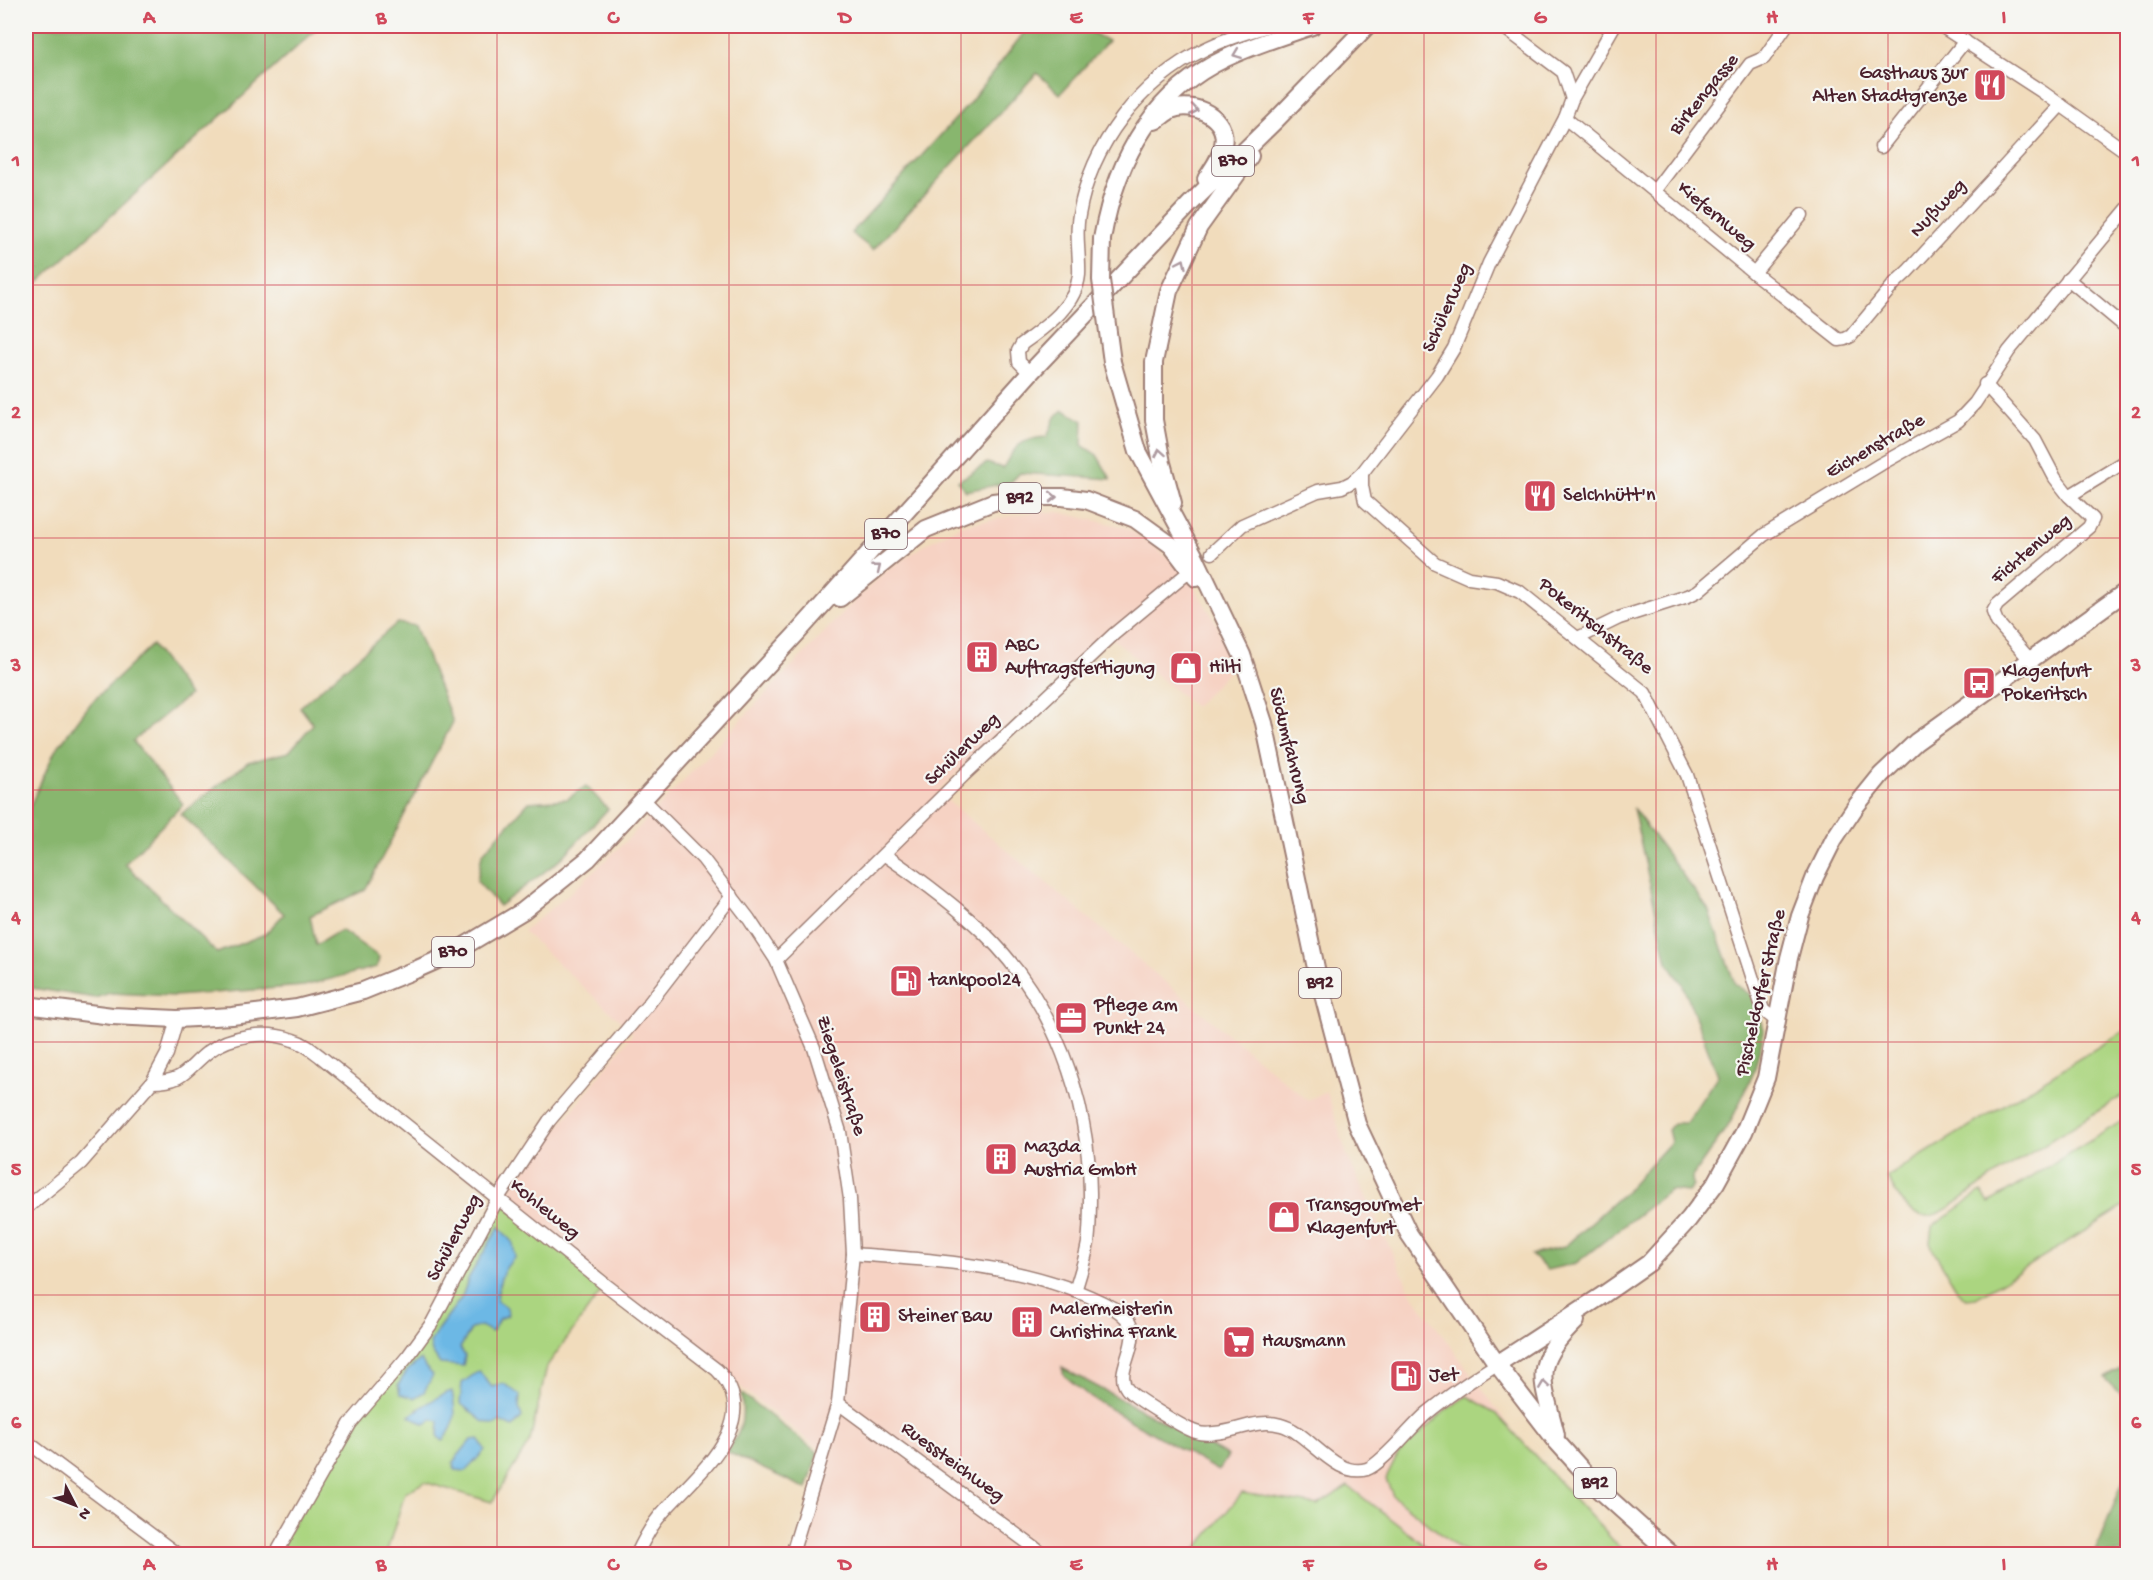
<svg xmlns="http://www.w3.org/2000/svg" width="2153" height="1580" viewBox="0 0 2153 1580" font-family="'Gochi Hand',sans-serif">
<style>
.built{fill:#f6d2c3}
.green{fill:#abd580;stroke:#7a7a56;stroke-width:1.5;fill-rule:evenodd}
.forest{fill:#88b66e;stroke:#696a4c;stroke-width:1.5}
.water{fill:#6cb8e5;stroke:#5b6c88;stroke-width:1.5}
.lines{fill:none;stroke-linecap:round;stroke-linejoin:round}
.minor-casing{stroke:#9e7e74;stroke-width:15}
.major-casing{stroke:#9e7e74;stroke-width:20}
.minor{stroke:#fff;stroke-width:12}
.major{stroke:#fff;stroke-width:16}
.major-bridge-casing{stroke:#9e7e74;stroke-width:20;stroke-linecap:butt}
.major-bridge{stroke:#fff;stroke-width:16}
.oneway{stroke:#ae9aa0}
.grid{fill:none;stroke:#d1495b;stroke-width:1.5;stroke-opacity:0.55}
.labels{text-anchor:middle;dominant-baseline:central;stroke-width:4.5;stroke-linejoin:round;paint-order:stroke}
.shield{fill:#f6f6f2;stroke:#7e6067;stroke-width:1.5}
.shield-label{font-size:18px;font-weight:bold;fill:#4a1f2b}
.poi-label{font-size:20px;fill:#4a1f2b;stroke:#f6f6f2;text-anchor:start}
.street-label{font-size:20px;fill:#4a1f2b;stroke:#f6f6f2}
.neatline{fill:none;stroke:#d1495b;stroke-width:2}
.grid-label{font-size:20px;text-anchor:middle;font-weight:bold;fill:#d1495b}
</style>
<rect width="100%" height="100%" fill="#f6f6f2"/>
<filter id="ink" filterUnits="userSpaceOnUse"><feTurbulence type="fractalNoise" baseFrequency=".0167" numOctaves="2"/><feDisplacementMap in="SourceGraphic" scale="12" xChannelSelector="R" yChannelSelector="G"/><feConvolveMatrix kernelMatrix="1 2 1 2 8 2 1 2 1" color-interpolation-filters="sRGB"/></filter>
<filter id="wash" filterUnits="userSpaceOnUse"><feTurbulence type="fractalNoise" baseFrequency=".008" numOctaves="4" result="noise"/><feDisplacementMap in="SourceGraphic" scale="24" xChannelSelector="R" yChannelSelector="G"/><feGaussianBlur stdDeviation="1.35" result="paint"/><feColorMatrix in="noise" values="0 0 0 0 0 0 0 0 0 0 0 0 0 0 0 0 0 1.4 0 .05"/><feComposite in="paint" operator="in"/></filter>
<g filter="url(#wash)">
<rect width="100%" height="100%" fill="#f1dcbc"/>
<polygon class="built" points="1035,512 1059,512 1124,527 1148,541 1178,566 1190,580 1217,624 1231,669 1195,707 1106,633 937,792 1307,1100 1327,1092 1347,1155 1410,1291 1527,1450 1627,1554 797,1554 828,1456 502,1199 633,1033 523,931 570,893 625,842 854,601 885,572 926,544 962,525"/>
<g class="green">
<path d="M2127 1029V1093C2081 1122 2033 1150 1987 1181 1972 1190 1945 1215 1928 1216 1908 1218 1895 1192 1887 1177Z"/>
<polygon points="2127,1118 2127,1205 1976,1298 1966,1299 1959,1293 1934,1252 1930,1242 1932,1227 1981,1192 1989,1203"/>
<path d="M498 1198 606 1285 547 1366 530 1441 492 1502 424 1482 405 1493 386 1554H276L350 1424 408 1356ZM499 1227 504 1269 498 1288 497 1301 507 1308 499 1319 471 1329 450 1364H441L438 1329 462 1297 469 1277ZM445 1393 438 1436 439 1421 417 1409 426 1406Z"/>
<polygon points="1467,1396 1495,1412 1620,1548 1614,1554 1471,1554 1459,1548 1393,1496 1386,1479 1398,1454 1446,1410"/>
<polygon points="1348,1486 1436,1554 1192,1554 1242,1493 1318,1505"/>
</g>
<g class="forest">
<polygon points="26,26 320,26 26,293"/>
<polygon points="1029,26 1049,26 1057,30 1061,26 1080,26 1108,41 1060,94 1037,73 873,250 851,233 968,105"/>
<path d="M1064 410 1083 421 1082 445 1097 455 1111 479 1020 473 1011 482 966 491 958 481 987 463 1003 468C1014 447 1021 438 1047 437L1055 417Z"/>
<polygon points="397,623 415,626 453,722 365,890 310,916 316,945 341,930 379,957 377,967 304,986 175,996 110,993 95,998 26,987 26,815 55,751 91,703 152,645 189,695 133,741 183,804 125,864 217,953 265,934 284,914 181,814 248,762 289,752 313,724 300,707"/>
<polygon points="586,786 608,809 560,860 499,906 477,881 482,854 529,802 567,799"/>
<polygon points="1633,808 1708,909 1735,984 1752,996 1764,1031 1754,1072 1731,1121 1692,1177 1693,1186 1688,1192 1670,1190 1576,1263 1547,1270 1531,1255 1564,1247 1628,1189 1671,1142 1668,1130 1674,1123 1686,1123 1718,1075 1682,983 1667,962"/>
<polygon points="2127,1365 2127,1400 2105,1378"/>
<polygon points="1062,1368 1228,1456 1218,1471 1091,1398 1064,1375"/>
<path d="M741 1393 818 1453 807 1489 727 1452C742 1430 745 1419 741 1393Z"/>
<polygon points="2127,1472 2127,1554 2094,1554"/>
</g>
<g class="water">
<path d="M499 1227 513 1243 515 1257C502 1270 498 1282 497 1301L507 1308 508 1315 499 1319 492 1332 481 1326 471 1329 460 1348 465 1356 463 1366 440 1364 432 1352 430 1343 438 1329 462 1297 469 1277Z"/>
<polygon points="421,1359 425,1367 433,1375 424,1392 414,1398 400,1394 398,1385 407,1371"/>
<polygon points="479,1371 492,1387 503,1383 520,1395 519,1408 522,1417 513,1427 500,1421 494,1425 482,1421 460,1403 462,1383"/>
<path d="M452 1391C456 1413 458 1422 443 1441L438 1437 439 1421 432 1419 425 1424 410 1416C417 1409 443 1393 452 1391Z"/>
<polygon points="479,1439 485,1450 466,1471 455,1470 453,1462 471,1440"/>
</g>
</g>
<g filter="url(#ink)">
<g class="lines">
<g class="minor-casing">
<g id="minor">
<polyline points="1502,26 1563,72 1572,99"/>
<polyline points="1941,26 2041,91 2128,153"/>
<polyline points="1565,118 1754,273 1839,340 1845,339 1851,336 1895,283 1908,271 2061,105"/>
<polyline points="1881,147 1965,41"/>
<polyline points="1655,190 1750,64 1764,58 1786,26"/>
<polyline points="1754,273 1802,215"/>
<polyline points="2068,279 2128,329"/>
<path d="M1030 373 1019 362 1018 351 1022 344C1045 327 1076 306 1079 275 1080 255 1075 235 1079 215 1091 144 1140 81 1205 49 1225 39 1247 32 1269 26"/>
<polyline points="1985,384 2035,440 2055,478 2069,496"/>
<polyline points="1362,473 1362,486 1365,501 1435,563 1469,578 1497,582 1520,592 1645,693 1687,775 1763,1010 1778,1022"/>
<polyline points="1212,553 1242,525 1318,491 1342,487 1352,482 1362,473 1437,376 1454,348 1489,263 1565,118 1572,99 1614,26"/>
<polyline points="1578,638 1619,618 1688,596 1698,591 1764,535 1881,464 1958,421 1975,403 2009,351 2128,208"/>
<polyline points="2031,661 1997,622 1993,612 1997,605 2089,527 2093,519 2069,496 2128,460"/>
<polyline points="643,799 703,859 749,919 776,960 814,1048 840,1132 850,1199 853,1254 838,1403 792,1554"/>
<path d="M885 855C920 879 954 904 985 934 1053 1000 1089 1099 1090 1193 1090 1209 1090 1227 1088 1243 1085 1260 1080 1275 1075 1291"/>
<polyline points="776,960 964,775 1114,634 1184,576"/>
<path d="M152 1082C185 1082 185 1070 208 1052 230 1035 266 1030 293 1040 304 1043 312 1050 321 1057L606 1285 717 1370C767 1421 696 1475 664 1511 652 1524 644 1539 637 1554"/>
<polyline points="26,1208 81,1163 152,1082 167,1054 177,1019"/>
<path d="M853 1254C941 1261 1034 1265 1113 1308 1157 1332 1110 1367 1127 1389 1133 1397 1185 1429 1196 1432 1201 1434 1209 1434 1214 1433 1237 1432 1257 1418 1281 1425 1309 1432 1335 1479 1367 1469 1382 1464 1412 1426 1426 1414 1449 1395 1473 1379 1497 1364"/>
<polyline points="838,1403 1043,1554"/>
<polyline points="26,1441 177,1554"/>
<polyline points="276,1554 350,1424 408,1356 432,1323 498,1198 549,1121 647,1006 732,896"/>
</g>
</g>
<g class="major-casing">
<g id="major">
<path d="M1155 121C1160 118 1166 113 1171 110 1194 100 1229 118 1223 145 1221 158 1213 168 1206 179"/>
<path d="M1102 239C1116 161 1152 93 1226 58 1253 45 1283 36 1312 26"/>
<polyline points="1112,362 1138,451 1195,557 1242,655 1264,723 1316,968 1357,1124 1409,1234 1497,1364 1557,1442 1601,1491 1671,1554"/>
<polyline points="1173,503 1162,463 1154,420 1154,362 1169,291 1199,227 1250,156"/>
<polyline points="840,598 926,529 993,502 1033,497 1062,497 1086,500 1135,519 1171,545 1196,578"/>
<polyline points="26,1005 112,1016 177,1019 232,1016 297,1008 363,991 415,970 451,954 523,911 588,859 799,631 1030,373 1190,204 1277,119 1367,26"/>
<polyline points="1497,1364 1600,1297 1649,1263 1689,1219 1716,1183 1744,1132 1766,1078 1789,958 1800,916 1815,877 1834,839 1856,806 1881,775 1916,742 2128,590"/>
<path d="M1556 1435C1542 1377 1530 1366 1576 1321"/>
</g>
</g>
<use href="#minor" class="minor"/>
<use href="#major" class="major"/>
<g class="major-bridge-casing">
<polyline id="major-bridge" points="1102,239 1101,280 1112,362"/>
</g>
<use href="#major-bridge" class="major-bridge"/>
</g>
<defs><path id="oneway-chevron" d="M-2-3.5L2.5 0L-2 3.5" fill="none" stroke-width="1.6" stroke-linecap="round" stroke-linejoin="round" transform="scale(1.5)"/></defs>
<g class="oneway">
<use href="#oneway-chevron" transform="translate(1237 54) rotate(159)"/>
<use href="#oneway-chevron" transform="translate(1194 110) rotate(10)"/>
<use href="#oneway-chevron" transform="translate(1182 263) rotate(-65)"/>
<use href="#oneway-chevron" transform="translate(1160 453) rotate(-100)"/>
<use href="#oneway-chevron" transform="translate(1053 497) rotate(1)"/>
<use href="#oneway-chevron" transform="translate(877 568) rotate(-39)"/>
<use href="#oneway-chevron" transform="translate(1544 1385) rotate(-98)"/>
</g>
</g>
<path class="grid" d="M265 26V1554M497 26V1554M729 26V1554M961 26V1554M1192 26V1554M1424 26V1554M1656 26V1554M1888 26V1554M26 285H2128M26 538H2128M26 790H2128M26 1042H2128M26 1295H2128"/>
<defs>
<g id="restaurant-square" transform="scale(1.725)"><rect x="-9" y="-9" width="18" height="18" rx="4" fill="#d1495b" stroke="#f6f6f2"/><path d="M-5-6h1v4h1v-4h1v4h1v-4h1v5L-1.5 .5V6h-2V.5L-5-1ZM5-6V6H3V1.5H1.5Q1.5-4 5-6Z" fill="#fff"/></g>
<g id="building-square" transform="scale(1.725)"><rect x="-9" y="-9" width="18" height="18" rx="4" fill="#d1495b" stroke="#f6f6f2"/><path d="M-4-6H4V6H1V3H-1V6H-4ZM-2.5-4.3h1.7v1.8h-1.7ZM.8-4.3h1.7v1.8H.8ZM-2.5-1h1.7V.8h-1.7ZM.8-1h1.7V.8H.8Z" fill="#fff"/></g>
<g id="shop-square" transform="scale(1.725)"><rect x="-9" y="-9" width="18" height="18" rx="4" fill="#d1495b" stroke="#f6f6f2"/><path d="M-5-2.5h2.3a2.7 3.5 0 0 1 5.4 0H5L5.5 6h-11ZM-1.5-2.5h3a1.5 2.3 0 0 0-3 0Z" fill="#fff"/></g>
<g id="bus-square" transform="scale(1.725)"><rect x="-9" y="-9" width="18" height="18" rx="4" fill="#d1495b" stroke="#f6f6f2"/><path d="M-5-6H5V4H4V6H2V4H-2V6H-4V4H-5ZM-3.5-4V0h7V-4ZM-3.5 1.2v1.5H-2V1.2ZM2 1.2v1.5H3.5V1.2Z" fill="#fff"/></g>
<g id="fuel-square" transform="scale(1.725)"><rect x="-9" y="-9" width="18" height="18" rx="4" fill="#d1495b" stroke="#f6f6f2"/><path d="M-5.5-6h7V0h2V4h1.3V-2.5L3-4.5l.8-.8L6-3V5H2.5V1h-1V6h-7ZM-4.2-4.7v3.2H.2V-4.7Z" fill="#fff"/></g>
<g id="office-square" transform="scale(1.725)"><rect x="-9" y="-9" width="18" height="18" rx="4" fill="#d1495b" stroke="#f6f6f2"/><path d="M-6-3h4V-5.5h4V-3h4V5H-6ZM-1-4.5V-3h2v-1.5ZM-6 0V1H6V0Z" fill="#fff"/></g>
<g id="supermarket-square" transform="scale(1.725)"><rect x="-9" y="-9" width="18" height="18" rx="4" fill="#d1495b" stroke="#f6f6f2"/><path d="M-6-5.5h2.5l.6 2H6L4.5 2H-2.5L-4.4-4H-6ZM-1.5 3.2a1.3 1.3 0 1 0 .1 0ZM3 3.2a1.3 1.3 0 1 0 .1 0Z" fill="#fff"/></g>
</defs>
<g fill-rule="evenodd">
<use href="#restaurant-square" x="1990" y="85"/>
<use href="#restaurant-square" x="1540" y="496"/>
<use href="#building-square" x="982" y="657"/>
<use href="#shop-square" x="1186" y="668"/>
<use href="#bus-square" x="1979" y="683"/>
<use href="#fuel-square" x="906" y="981"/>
<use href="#office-square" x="1071" y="1018"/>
<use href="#building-square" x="1001" y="1159"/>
<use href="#shop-square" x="1284" y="1217"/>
<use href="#building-square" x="875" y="1317"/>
<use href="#building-square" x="1027" y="1322"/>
<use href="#supermarket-square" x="1239" y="1342"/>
<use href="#fuel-square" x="1406" y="1376"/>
</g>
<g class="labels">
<g class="shield">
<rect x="1212" y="146" width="42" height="30" rx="4.5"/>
<rect x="999" y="483" width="42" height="30" rx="4.5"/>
<rect x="865" y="519" width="42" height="30" rx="4.5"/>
<rect x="432" y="937" width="42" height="30" rx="4.5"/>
<rect x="1299" y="968" width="42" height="30" rx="4.5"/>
<rect x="1574" y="1468" width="42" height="30" rx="4.5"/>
</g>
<g class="shield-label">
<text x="1233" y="161">B70</text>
<text x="1020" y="498">B92</text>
<text x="886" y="534">B70</text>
<text x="453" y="952">B70</text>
<text x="1320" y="983">B92</text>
<text x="1595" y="1483">B92</text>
</g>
<g class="poi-label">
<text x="1967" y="74" text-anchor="end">Gasthaus zur<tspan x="1967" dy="23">Alten Stadtgrenze</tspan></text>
<text x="1563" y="496">Selchhütt'n</text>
<text x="1005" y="646">ABC<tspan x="1005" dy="23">Auftragsfertigung</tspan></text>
<text x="1209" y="668">Hilti</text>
<text x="2002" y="672">Klagenfurt<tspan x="2002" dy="23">Pokeritsch</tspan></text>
<text x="929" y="981">tankpool24</text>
<text x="1094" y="1006">Pflege am<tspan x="1094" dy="23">Punkt 24</tspan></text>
<text x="1024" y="1148">Mazda<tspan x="1024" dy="23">Austria GmbH</tspan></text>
<text x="1307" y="1206">Transgourmet<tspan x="1307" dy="23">Klagenfurt</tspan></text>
<text x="1050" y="1310">Malermeisterin<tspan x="1050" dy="23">Christina Frank</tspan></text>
<text x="898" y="1317">Steiner Bau</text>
<text x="1262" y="1342">Hausmann</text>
<text x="1429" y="1376">Jet</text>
</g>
<g class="street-label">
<text transform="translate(1705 95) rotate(-51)">Birkengasse</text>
<text transform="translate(1939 209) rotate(-47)">Nußweg</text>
<text transform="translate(1716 217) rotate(40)">Kiefernweg</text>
<text transform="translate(1448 308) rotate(-66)">Schülerweg</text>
<text transform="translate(1876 447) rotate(-30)">Eichenstraße</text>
<text transform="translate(2032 550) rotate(-40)">Fichtenweg</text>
<text transform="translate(1595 627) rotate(39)">Pokeritschstraße</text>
<text transform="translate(1288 746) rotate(76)">Südumfahrung</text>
<text transform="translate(963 750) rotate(-44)">Schülerweg</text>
<text transform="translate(1762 993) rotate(-77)">Pischeldorfer Straße</text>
<text transform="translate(840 1076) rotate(72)">Ziegeleistraße</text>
<text transform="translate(544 1210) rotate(39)">Kohleweg</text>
<text transform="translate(455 1238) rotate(-62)">Schülerweg</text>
<text transform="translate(952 1463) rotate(36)">Ruessteichweg</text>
</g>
</g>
<rect width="2153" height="1580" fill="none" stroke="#f6f6f2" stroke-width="66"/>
<g transform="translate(75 1505) rotate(132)" stroke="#f6f6f2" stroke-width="4.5" paint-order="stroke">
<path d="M0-4.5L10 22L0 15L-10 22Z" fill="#4a1f2b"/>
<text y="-9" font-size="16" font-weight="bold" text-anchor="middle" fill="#4a1f2b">N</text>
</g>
<rect x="33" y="33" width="2087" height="1514" class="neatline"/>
<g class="grid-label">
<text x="149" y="23">A</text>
<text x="381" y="23">B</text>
<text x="613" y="23">C</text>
<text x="845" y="23">D</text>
<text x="1076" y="23">E</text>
<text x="1308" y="23">F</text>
<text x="1540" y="23">G</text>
<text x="1772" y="23">H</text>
<text x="2004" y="23">I</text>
<text x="16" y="166">1</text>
<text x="2136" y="166">1</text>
<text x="16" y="418">2</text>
<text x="2136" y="418">2</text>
<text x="16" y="671">3</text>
<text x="2136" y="671">3</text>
<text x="16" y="923">4</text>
<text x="2136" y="923">4</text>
<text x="16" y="1175">5</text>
<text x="2136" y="1175">5</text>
<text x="16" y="1428">6</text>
<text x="2136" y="1428">6</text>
<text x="149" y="1570">A</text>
<text x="381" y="1570">B</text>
<text x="613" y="1570">C</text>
<text x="845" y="1570">D</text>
<text x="1076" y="1570">E</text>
<text x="1308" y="1570">F</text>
<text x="1540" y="1570">G</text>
<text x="1772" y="1570">H</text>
<text x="2004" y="1570">I</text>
</g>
</svg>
